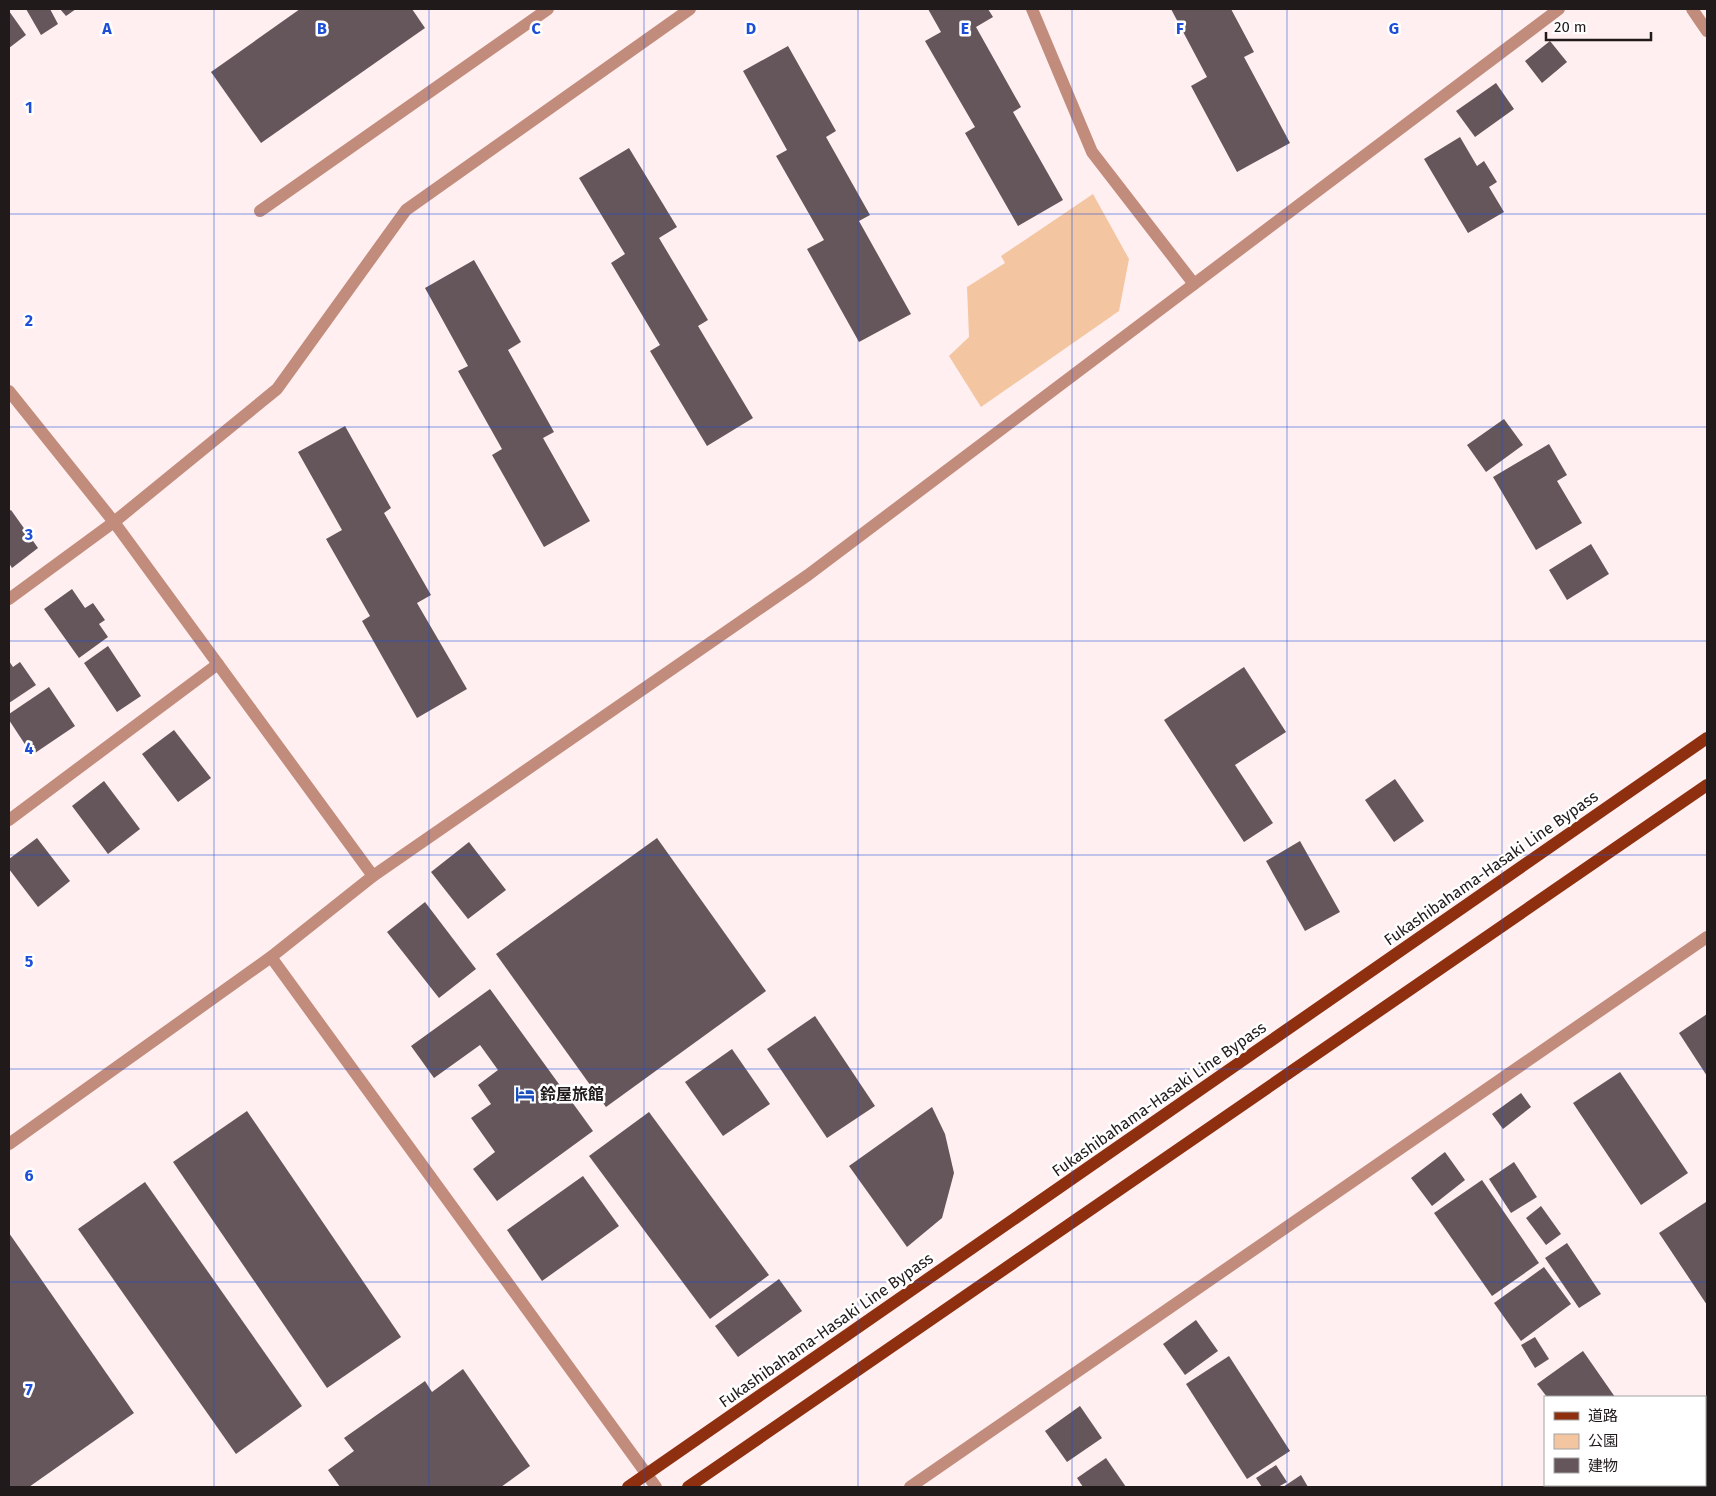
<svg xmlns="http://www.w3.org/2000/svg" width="1716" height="1496" viewBox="0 0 1716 1496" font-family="'Fira Sans','Noto Sans JP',sans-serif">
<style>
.green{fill:#f3c6a1}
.building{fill:#65565c}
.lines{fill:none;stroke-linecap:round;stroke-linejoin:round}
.minor{stroke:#c28c7c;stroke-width:12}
.major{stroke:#8e3010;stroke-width:12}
.grid{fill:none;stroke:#1d4ed8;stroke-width:1;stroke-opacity:0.55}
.labels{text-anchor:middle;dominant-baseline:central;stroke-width:5;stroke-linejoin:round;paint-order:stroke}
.street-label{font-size:16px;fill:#211a1b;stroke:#fff}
.poi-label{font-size:16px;font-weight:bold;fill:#211a1b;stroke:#fff;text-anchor:start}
.grid-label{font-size:16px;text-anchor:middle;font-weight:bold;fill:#1d4ed8;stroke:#fff;stroke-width:5;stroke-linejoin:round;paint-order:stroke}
</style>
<rect width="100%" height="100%" fill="#ffeff0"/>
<polygon class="green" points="1093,194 1129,259 1119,311 981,407 949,356 969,337 967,287 1005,263 1001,256"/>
<g class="building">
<polygon points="26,9 50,9 58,24 41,35"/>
<polygon points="60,9 76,9 66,16"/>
<polygon points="300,9 412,9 425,28 261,143 211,72"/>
<polygon points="928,9 988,9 993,17 976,27 1021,107 1013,112 1063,200 1018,226 965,133 975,127 925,41 941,32"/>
<polygon points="1171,9 1231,9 1254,52 1244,57 1290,143 1237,172 1191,86 1207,77"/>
<polygon points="9,11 26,35 9,48"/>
<polygon points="1550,41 1567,62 1542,83 1525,61"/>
<polygon points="788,46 836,131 826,137 870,215 859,221 911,314 859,342 807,249 824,240 776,156 787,150 743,71"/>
<polygon points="1496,83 1514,109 1475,137 1456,111"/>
<polygon points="1460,137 1477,166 1484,161 1497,182 1489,187 1504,212 1468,233 1424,159"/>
<polygon points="629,148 677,227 659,238 708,320 698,326 753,418 707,446 650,351 660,345 611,263 625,254 579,178"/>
<polygon points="474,260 521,342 508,350 554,432 543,438 590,521 544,547 492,455 502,449 458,371 468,366 425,288"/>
<polygon points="1504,419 1523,445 1486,472 1467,445"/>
<polygon points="345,426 391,508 384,513 431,595 417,603 467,689 417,718 362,621 370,616 326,539 342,530 298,452"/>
<polygon points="1549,444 1567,475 1557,481 1582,523 1536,550 1493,477"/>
<polygon points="11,510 38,548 12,568 9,563 9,511"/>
<polygon points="1591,544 1609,574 1567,600 1549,570"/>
<polygon points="72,589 85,608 93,603 105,620 99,624 108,637 79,658 44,609"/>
<polygon points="108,646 141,696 117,712 84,663"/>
<polygon points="9,661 13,667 20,662 36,685 9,703"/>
<polygon points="1244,667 1286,732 1235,765 1273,823 1244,842 1164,720"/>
<polygon points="49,687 75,726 32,755 9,720 9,714"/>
<polygon points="174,730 211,778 178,802 142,754"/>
<polygon points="1395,779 1424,821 1394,842 1365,800"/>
<polygon points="104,781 140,829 108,854 72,806"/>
<polygon points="37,838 70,881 38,907 9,869 9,859"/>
<polygon points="657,838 766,991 606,1107 496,954"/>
<polygon points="1300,841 1340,912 1305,931 1266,861"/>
<polygon points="469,842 506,890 468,919 431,872"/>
<polygon points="425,902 476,969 439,998 387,932"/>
<polygon points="490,989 593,1131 497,1201 473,1169 495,1152 471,1118 491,1104 478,1085 498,1070 480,1045 434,1078 411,1046"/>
<polygon points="1707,1014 1707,1076 1679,1033"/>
<polygon points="815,1016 875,1106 827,1138 767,1049"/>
<polygon points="732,1049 770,1104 723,1136 685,1082"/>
<polygon points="1620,1072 1688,1173 1641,1205 1573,1103"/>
<polygon points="1521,1093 1531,1107 1503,1129 1492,1114"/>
<polygon points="932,1107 945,1134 954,1173 942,1218 907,1247 849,1166"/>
<polygon points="247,1111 401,1337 327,1388 173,1162"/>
<polygon points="649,1112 769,1275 710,1319 589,1156"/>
<polygon points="1445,1152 1465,1180 1432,1206 1411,1178"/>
<polygon points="1514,1162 1537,1197 1511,1213 1489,1179"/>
<polygon points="583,1176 619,1226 542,1281 507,1230"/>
<polygon points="1482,1180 1539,1263 1492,1296 1434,1213"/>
<polygon points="145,1182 302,1406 236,1454 78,1229"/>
<polygon points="1706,1202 1707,1203 1707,1305 1659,1233"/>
<polygon points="1541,1206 1561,1234 1546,1245 1526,1218"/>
<polygon points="9,1233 134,1413 29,1487 9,1487"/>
<polygon points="1567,1243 1601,1294 1579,1308 1545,1258"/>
<polygon points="1544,1267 1571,1304 1521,1341 1494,1303"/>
<polygon points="779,1279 802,1311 738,1357 715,1326"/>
<polygon points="1196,1320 1218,1351 1185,1375 1163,1344"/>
<polygon points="1535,1337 1549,1359 1535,1368 1521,1345"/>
<polygon points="1583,1351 1615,1397 1547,1397 1537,1384"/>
<polygon points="1229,1356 1290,1451 1247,1479 1186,1384"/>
<polygon points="463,1369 530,1466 501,1487 340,1487 328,1470 354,1451 344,1438 425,1381 432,1392"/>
<polygon points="1080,1406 1102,1438 1067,1462 1045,1431"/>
<polygon points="1106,1458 1126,1487 1083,1487 1077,1478"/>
<polygon points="1276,1465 1287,1482 1278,1487 1262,1487 1256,1478"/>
<polygon points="1707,1470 1707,1487 1702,1487 1700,1485 1705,1485 1705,1472"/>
<polygon points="1301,1475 1308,1487 1283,1487"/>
<polygon points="1614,1485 1654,1485 1650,1487 1616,1487"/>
</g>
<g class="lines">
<g class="minor">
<polyline points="1032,9 1092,152 1194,284"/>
<polyline points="1692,9 1707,31"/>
<polyline points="260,211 548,9"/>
<polyline points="9,391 114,522 373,876"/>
<polyline points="9,599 114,522 277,389 406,210 690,9"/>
<polyline points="9,820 218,664"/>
<polyline points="271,957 656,1487"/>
<polyline points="9,1144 271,957 373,876 808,575 1559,9"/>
<polyline points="910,1487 1707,937"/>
</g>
<g class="major">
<polyline points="628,1487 1707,738"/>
<polyline points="688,1487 1707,785"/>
</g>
</g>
<path class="grid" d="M214 9V1487M429 9V1487M644 9V1487M858 9V1487M1072 9V1487M1287 9V1487M1502 9V1487M9 214H1707M9 427H1707M9 641H1707M9 855H1707M9 1069H1707M9 1282H1707"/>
<defs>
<g id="hotel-bare" transform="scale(1.5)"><path d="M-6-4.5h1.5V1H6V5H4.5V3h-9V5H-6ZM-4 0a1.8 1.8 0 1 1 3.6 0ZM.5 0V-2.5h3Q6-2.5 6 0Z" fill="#1a50bc" stroke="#fff" stroke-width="2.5" paint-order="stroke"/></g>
</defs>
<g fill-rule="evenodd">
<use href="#hotel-bare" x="525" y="1094"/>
</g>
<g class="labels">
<g class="street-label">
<text transform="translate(1491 868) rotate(-35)">Fukashibahama-Hasaki Line Bypass</text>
<text transform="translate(1159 1099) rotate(-35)">Fukashibahama-Hasaki Line Bypass</text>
<text transform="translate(826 1330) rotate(-35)">Fukashibahama-Hasaki Line Bypass</text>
</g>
<g class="poi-label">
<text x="540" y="1094">鈴屋旅館</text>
</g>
</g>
<g class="grid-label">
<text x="107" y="34">A</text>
<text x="322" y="34">B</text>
<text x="536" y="34">C</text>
<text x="751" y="34">D</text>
<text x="965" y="34">E</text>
<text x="1180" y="34">F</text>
<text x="1394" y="34">G</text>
<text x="29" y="113">1</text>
<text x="29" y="326">2</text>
<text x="29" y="540">3</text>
<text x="29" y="754">4</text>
<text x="29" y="967">5</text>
<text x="29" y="1181">6</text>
<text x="29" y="1395">7</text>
</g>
<rect width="1716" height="1496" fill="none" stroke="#211a1b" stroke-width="20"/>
<rect x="1544" y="1396" width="162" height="90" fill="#ffffff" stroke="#a6a3a4"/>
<rect x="1554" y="1412" width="25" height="8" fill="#8e3010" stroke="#a6a3a4"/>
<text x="1588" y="1421" font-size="15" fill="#211a1b">道路</text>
<rect x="1554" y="1434" width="25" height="15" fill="#f3c6a1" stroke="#a6a3a4"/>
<text x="1588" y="1446" font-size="15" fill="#211a1b">公園</text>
<rect x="1554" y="1458" width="25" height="15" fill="#65565c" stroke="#a6a3a4"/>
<text x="1588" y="1471" font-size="15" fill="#211a1b">建物</text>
<path d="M1546 32v8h105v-8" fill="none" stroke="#211a1b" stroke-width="2.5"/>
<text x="1554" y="32" font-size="15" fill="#211a1b" stroke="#ffffff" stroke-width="4" paint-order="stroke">20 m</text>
</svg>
